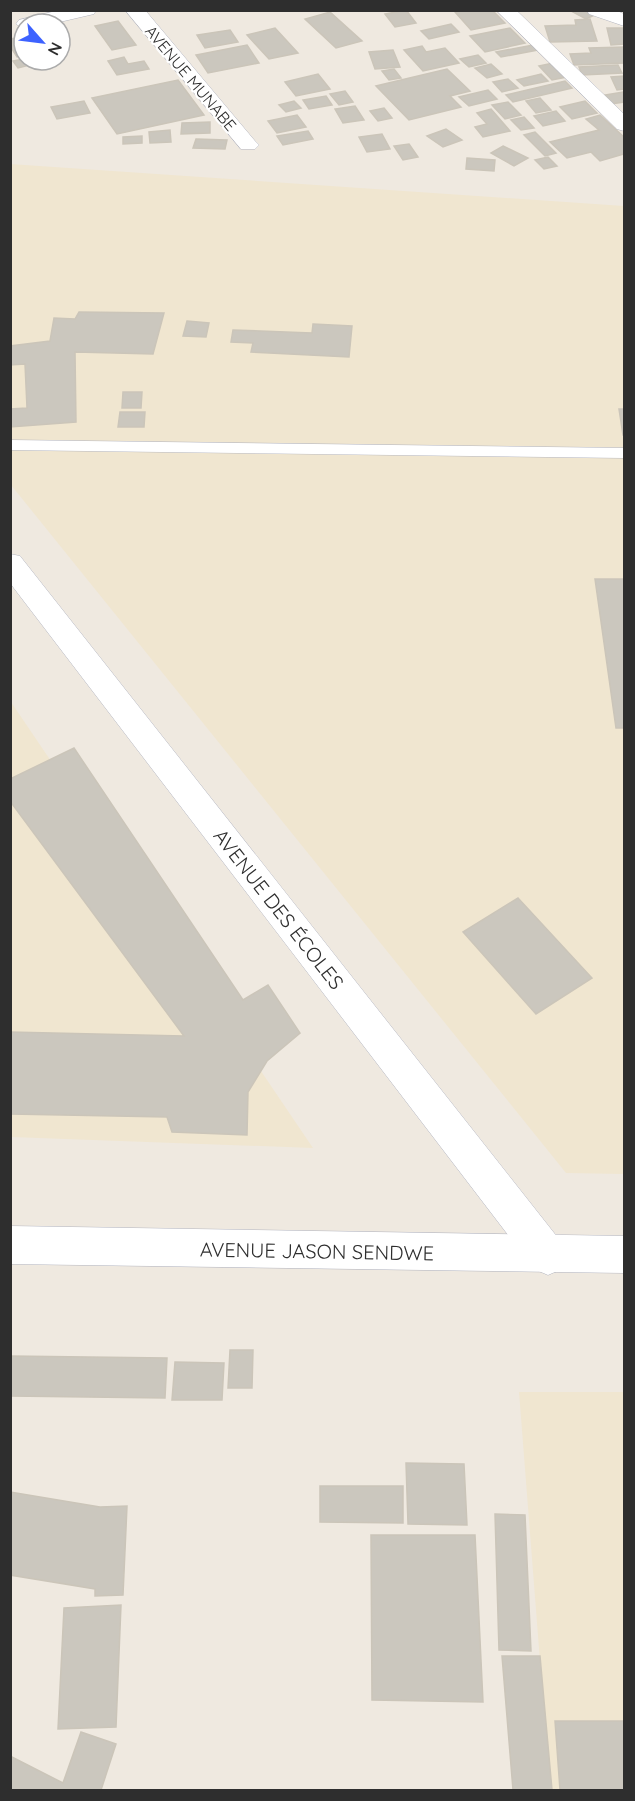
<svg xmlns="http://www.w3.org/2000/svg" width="635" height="1801" viewBox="0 0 635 1801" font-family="Quicksand,sans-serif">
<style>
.education{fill:#f0e6d0}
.building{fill:#cbc7be;stroke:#cbc5b9;stroke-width:1.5}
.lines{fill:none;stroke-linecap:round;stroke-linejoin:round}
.service-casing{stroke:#b4b6c1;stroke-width:1}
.minor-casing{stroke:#b4b6c1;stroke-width:1}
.secondary-casing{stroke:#b4b6c1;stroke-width:1}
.service{fill:#fff;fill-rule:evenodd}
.minor{fill:#fff;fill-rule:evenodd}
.secondary{fill:#fff;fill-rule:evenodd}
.labels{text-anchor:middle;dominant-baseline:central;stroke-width:4.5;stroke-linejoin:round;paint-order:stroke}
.far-street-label{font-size:16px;fill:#2e2e2e;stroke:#fff}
.street-label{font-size:20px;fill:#2e2e2e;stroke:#fff}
</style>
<rect width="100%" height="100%" fill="#efe9e0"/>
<g class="education">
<polygon points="10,164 624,206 624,1174 566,1173 11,485"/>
<polygon points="11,702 313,1148 11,1137"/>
<polygon points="519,1392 624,1392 624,1790 550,1790"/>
</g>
<g class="building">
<polygon points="406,10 416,23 395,27 385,14"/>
<polygon points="465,10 492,10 505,23 471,30 455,12"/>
<polygon points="577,10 587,10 595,15 586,19 573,12"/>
<polygon points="330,12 362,41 336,48 305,19"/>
<polygon points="590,19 597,41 550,42 545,26 576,25 575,20"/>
<polygon points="118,21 136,45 112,50 95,26"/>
<polygon points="451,24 459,32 429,39 421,31"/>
<polygon points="275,28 298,53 269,59 247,35"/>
<polygon points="510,28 525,43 485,52 470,36"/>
<polygon points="607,28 624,28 624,44 611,45"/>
<polygon points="230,30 238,42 205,48 197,35"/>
<polygon points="24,37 24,55 17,57 10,46 10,39"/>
<polygon points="247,45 259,63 208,73 196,55"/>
<polygon points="533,45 538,50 501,57 496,52"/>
<polygon points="422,46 426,52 445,48 459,63 423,71 404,50"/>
<polygon points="624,47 624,63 574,65 570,54 591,53 589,48"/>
<polygon points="393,50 400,67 375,69 369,52"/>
<polygon points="478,55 486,63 469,67 460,59"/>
<polygon points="124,57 128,64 144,61 149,69 117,75 108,61"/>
<polygon points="24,59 24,60 50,60 18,68 13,61"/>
<polygon points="553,63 567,77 552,80 539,66"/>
<polygon points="491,64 502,74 487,78 475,68"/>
<polygon points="618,65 622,73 582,75 579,67"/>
<polygon points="394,69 401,78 389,80 382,71"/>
<polygon points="447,69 470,91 450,96 461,107 409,120 376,86"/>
<polygon points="318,74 330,89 296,96 285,82"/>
<polygon points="541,74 548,81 524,86 517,80"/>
<polygon points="624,76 624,89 617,90 611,77"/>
<polygon points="508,79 518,88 502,92 493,82"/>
<polygon points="178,80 204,115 117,134 92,98"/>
<polygon points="565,81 572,88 513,102 506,95"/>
<polygon points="488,90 497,99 469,106 459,97"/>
<polygon points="345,91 353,102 339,105 330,94"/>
<polygon points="624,92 624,102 611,104 605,95"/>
<polygon points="326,96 332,105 309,109 303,100"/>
<polygon points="540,98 551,110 536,113 526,101"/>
<polygon points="84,101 90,113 57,119 51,107"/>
<polygon points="294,101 301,108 286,112 279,105"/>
<polygon points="585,101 597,113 572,119 560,107"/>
<polygon points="508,102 521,115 505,119 492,105"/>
<polygon points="355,106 364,120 343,123 335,109"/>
<polygon points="384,108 392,118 378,121 370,111"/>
<polygon points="491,109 510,131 483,137 475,127 487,124 477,113"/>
<polygon points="556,111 565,121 543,126 534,116"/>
<polygon points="297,115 306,127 277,133 268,121"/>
<polygon points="600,115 624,137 624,154 600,161 591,152 567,158 550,142 599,130 586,119"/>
<polygon points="524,117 534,128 521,130 511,120"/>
<polygon points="210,122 210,133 181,134 182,123"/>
<polygon points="446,129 462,140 443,147 427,136"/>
<polygon points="170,130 171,142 150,143 149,132"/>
<polygon points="308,131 313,139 283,145 277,136"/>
<polygon points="535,132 556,153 545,156 524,135"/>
<polygon points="382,134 390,149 367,152 359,137"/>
<polygon points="142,136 142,143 123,144 123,137"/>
<polygon points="196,139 227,140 225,149 193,148"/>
<polygon points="409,144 418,157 403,160 394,146"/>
<polygon points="503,146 528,158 514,166 491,153"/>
<polygon points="548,157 557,166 544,169 535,160"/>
<polygon points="467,158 495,160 494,171 466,169"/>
<polygon points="79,312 164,313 153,354 75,352 76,422 10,427 10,409 27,408 25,364 10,365 10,346 50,341 54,318 75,319"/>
<polygon points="187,321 209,323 206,337 183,336"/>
<polygon points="313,324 352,326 349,357 251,352 253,343 231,342 233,330 312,333"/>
<polygon points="123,392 142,392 141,408 122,408"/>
<polygon points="619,409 624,409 624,435 623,435"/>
<polygon points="120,412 145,412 144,427 118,427"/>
<polygon points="595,579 624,579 624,728 616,728"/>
<polygon points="74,748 243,1000 268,985 300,1033 267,1061 248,1092 247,1135 172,1132 167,1117 10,1114 10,1032 184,1036 10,801 10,779"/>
<polygon points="518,898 592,978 536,1014 463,932"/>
<polygon points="230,1350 253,1350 252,1388 228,1388"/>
<polygon points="10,1356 167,1358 165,1398 10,1396"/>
<polygon points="175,1362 224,1363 222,1400 172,1400"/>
<polygon points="406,1463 464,1464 467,1525 408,1524"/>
<polygon points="320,1486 403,1486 403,1523 320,1522"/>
<polygon points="10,1492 100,1507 127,1506 123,1595 95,1596 95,1589 10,1575"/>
<polygon points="495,1514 525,1515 531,1651 499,1650"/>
<polygon points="371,1535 475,1535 483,1702 372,1700"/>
<polygon points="121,1605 116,1727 58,1729 64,1608"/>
<polygon points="502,1656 540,1656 552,1790 513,1790"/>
<polygon points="555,1721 624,1721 624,1790 560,1790"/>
<polygon points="81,1732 116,1744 101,1790 10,1790 10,1756 63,1783"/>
</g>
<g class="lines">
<g class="service-casing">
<polygon id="service" points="10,440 624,448 624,458 10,450"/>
</g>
<g class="minor-casing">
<g id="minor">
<polygon points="60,10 96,10 94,14 51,24 24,24 24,29 16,24 19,20"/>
<polygon points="125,10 145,10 255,141 259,145 255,149 241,149"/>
<polygon points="496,10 516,10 624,114 624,131 617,129"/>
<polygon points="587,10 615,10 624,14 624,26 589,14"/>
<polygon points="10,554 20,556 562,1243 567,1256 562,1269 548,1275 534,1269 10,583"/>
</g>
</g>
<g class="secondary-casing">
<polygon id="secondary" points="10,1226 624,1236 624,1273 10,1264"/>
</g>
<use href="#service" class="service"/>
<use href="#minor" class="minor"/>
<use href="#secondary" class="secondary"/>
</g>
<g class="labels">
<g class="far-street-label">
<text transform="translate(191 78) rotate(50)">AVENUE MUNABE</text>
</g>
<g class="street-label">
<text transform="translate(279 909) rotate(52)">AVENUE DES ÉCOLES</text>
<text transform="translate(317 1251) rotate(1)">AVENUE JASON SENDWE</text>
</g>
</g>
<rect width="635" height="1801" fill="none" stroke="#2e2e2e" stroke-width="24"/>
<g transform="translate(42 42) rotate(118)"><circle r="28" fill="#ffffff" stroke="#ababab" stroke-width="1.5"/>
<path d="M0-4.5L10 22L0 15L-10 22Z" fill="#3d62ff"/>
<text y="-9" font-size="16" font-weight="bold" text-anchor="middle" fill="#2e2e2e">N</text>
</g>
</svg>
